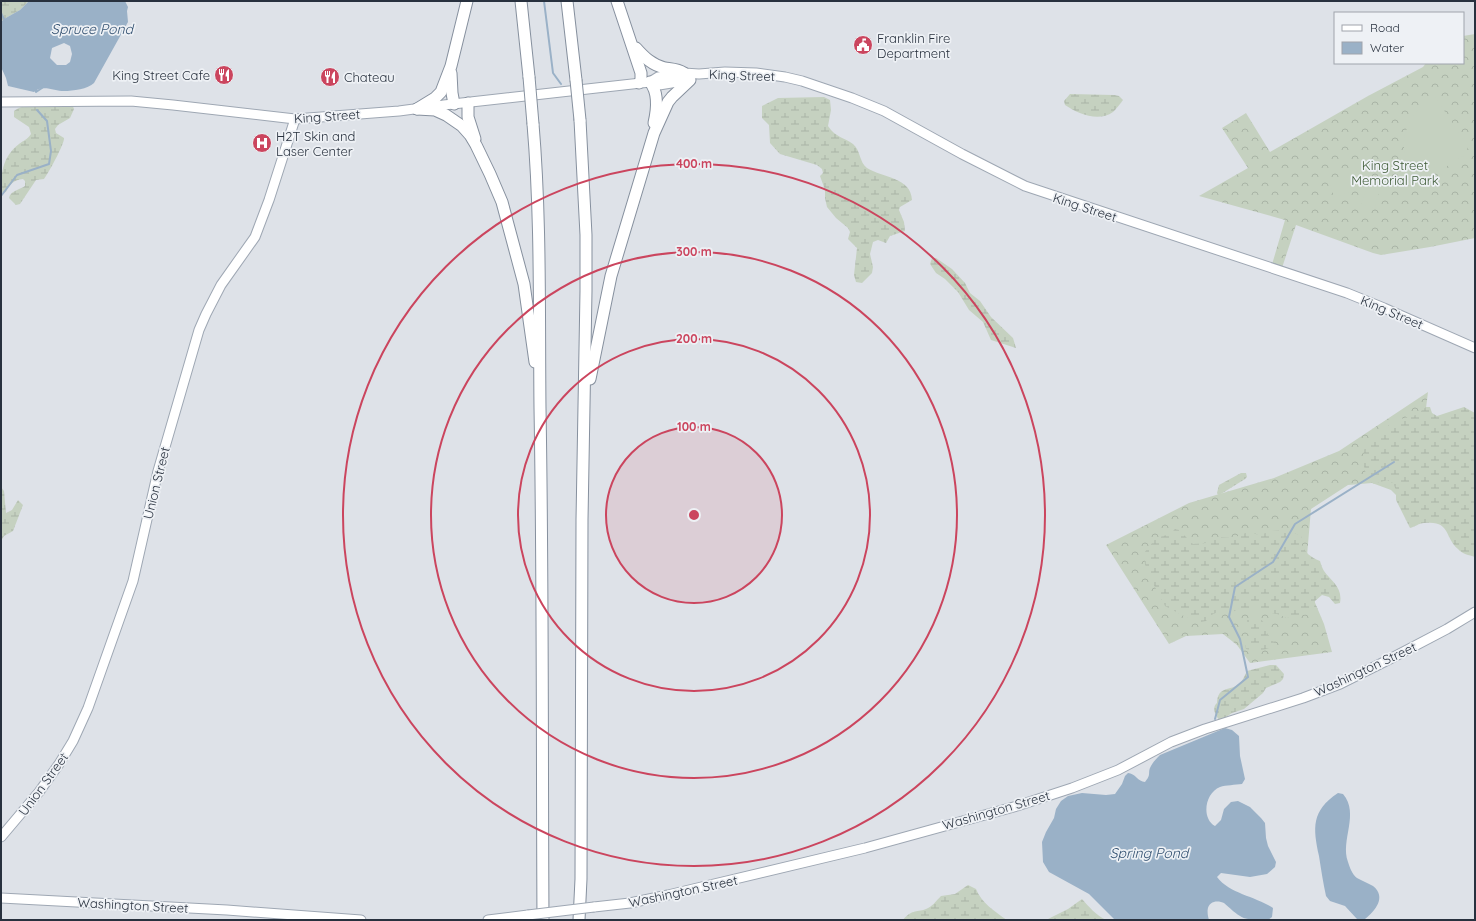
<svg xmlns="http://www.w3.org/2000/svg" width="1476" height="921" viewBox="0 0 1476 921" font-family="Quicksand,sans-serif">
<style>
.forest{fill:url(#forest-crowns)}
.wetland{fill:url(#wetland-marsh)}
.pitch{fill:#c5d1c0}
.water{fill:#9ab1c7;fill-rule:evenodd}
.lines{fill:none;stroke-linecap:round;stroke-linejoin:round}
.stream{stroke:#9ab1c7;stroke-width:2}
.major-casing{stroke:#9ea7b3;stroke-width:11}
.highway-casing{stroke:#86909e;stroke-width:13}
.major{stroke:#fff;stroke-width:9}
.highway{stroke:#fff;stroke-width:11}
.major-bridge-casing{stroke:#9ea7b3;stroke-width:11;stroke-linecap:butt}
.highway-bridge-casing{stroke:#86909e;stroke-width:13;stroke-linecap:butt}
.major-bridge{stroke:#fff;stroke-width:9}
.highway-bridge{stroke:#fff;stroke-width:11}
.ring{fill:none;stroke:#cb455e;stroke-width:2}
.labels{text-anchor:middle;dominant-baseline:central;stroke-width:3.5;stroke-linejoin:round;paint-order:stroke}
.poi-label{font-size:13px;fill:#28313e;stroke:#eef1f5;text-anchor:start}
.street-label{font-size:13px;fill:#28313e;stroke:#eef1f5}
.park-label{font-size:13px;fill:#3d5a35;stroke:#eef1f5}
.water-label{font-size:14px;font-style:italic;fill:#335171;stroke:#eef1f5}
.centre{fill:#cb455e;stroke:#eef1f5;stroke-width:2}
.ring-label{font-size:12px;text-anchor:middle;font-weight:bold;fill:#cb455e;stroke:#eef1f5;stroke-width:3.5;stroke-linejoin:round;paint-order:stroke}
</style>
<defs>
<pattern id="forest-crowns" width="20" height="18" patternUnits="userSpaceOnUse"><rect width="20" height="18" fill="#c5d1c0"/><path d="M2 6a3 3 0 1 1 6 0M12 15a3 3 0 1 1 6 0" fill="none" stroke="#a9b4a6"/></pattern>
<pattern id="wetland-marsh" width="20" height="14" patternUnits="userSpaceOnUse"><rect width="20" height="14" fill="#c5d1c0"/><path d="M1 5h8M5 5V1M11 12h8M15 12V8" fill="none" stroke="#a9b4a6"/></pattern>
</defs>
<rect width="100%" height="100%" fill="#dee2e8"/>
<g class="forest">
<polygon points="1475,34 1475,238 1430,247 1381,255 1373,253 1296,225 1281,271 1271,268 1285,220 1199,196 1248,168 1222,128 1246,113 1270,152 1368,96 1423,67 1426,63 1463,63 1463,36"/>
<polygon points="1428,392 1413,512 1391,490 1372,483 1348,485 1311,509 1305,579 1324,624 1332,652 1250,663 1237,645 1223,634 1186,636 1169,644 1106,545 1189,503 1274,478 1339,451"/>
</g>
<g class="wetland">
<polygon points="1,1 29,1 20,10 4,19 1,22"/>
<path d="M1070 94 1114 95 1119 96 1123 100C1120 104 1116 109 1113 112 1098 123 1077 113 1065 105L1064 101Z"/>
<path d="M824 97 830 100 831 110 828 126C836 138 844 137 853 144 861 151 859 162 867 168 883 178 911 177 912 200L900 207 899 210 904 222 905 231 890 236 886 243 878 240 873 242 870 254 873 267 872 273 862 283 856 282 854 275 857 248 848 239 850 232 848 228 836 218 827 207 825 198V190L820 176 823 173 822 169 817 165 780 154 770 143 769 125 762 118V106L778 98Z"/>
<path d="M68 103 72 104 74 109 70 118 58 125 55 129 56 133 64 138C65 143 48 174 44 179L36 180 20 204 16 205 9 198C10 191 19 190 25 186V181L23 179C14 180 9 184 6 192L1 193C1 174 2 157 19 144 24 140 27 140 31 134L29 127 14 117V111C25 103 36 107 49 106 55 106 62 104 68 103Z"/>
<polygon points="932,258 936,258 952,269 965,283 970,293 980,301 991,317 1013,338 1016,348 991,340 983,322 969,310 958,292 945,279 936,273 930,264"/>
<path d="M1426 407H1430L1432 413 1437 416 1464 407 1475 413V557C1469 555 1462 554 1458 549 1444 537 1451 520 1424 523 1419 523 1415 527 1410 528L1396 500V490L1393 483 1387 480 1374 484C1364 479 1361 457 1365 447L1390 424 1397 420 1416 415Z"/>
<polygon points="1241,473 1246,473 1247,477 1245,479 1221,494 1218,495 1217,493 1219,485"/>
<polygon points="1,487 4,491 6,513 12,510 18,500 23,505 13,531 4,536 1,541"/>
<path d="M1175 529 1179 530 1193 544 1206 543 1215 537 1233 538 1248 532 1260 535 1271 531 1288 530 1301 536C1302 538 1301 540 1301 542 1303 552 1312 558 1320 561 1321 564 1322 568 1324 571 1331 581 1343 587 1340 603L1335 604 1329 597 1322 595 1315 601 1314 608 1307 614 1287 618 1277 614 1246 608 1238 609 1231 613 1218 612 1213 614 1206 621 1197 623 1165 606 1147 572 1145 564 1144 553 1156 538 1170 534Z"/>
<path d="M1250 618H1260L1265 624C1266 632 1268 636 1274 642V645C1267 651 1254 651 1246 649 1244 642 1250 638 1249 631 1249 627 1247 625 1247 620Z"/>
<path d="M1270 665H1276L1284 674 1283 679 1280 682 1266 688 1263 693 1244 709 1232 713 1220 721C1216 716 1211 708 1217 703 1218 685 1230 692 1240 683 1243 680 1245 675 1247 671Z"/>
<path d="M968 885 976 889C981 902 995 912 1007 920H903C912 909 915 913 926 909 932 907 936 901 941 896L955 894Z"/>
<path d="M1082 899C1089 907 1096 915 1106 920H1046L1068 909Z"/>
</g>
<g class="pitch">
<path d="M1434 95 1468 147 1465 155 1416 185C1396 148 1400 121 1434 95Z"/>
<polygon points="1359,171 1364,188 1334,197 1329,181"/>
<polygon points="1368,183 1380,187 1375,208 1361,204"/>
</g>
<g class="water">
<path d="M29 1H125L128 7 127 11 128 22 94 83C88 89 73 91 64 91 55 91 42 84 34 92L8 86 6 78 1 67V22L4 19 20 10ZM64 43 70 46 72 54 70 62 66 65H57L50 58 52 48Z"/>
<path d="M1225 728 1232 730 1239 736 1240 756 1245 779 1242 784C1235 785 1226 785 1220 787 1205 793 1201 818 1215 826L1221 820 1224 809 1231 802 1238 801 1250 807 1261 818 1265 823 1266 838 1268 846 1276 862 1275 867 1267 874 1250 877 1221 873 1217 877C1230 894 1255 896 1273 908L1272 917 1268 920C1243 920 1243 920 1224 903 1222 902 1217 901 1214 902 1206 904 1207 914 1209 920H1115L1089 894 1049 872 1043 862 1042 842 1046 832 1054 818 1056 809 1061 801 1068 796 1082 793 1106 795 1115 794 1122 784 1125 776 1128 773C1135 773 1138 782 1145 782 1152 774 1147 773 1151 766 1153 762 1157 758 1160 755Z"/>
<path d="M1338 793 1343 794C1360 814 1340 840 1348 862 1350 868 1352 874 1357 878 1362 881 1368 883 1373 886 1387 897 1375 911 1365 919H1357L1345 906 1330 901 1326 896C1323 882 1321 869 1319 856 1313 828 1311 811 1338 793Z"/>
</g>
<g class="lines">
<g class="stream">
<polyline points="544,1 553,73 561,84"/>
<polyline points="1,13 5,21"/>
<polyline points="35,89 36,92 42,88"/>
<polyline points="1,196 17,175 49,164 51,151 47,121 37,110"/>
<polyline points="1215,719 1220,700 1248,677 1240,639 1229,617 1235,587 1273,562 1295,524 1394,462"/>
</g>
<g class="major-casing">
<g id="major">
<polyline points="653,82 659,85 690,80"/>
<polyline points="1,102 131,101 173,105 295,119 399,111 444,105 650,82 658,77 684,73 699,74 725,72 756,73 785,77 802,81 852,98 884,111 962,154 1025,186 1347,293 1384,308 1475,348"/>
<polyline points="1,837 39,792 59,764 73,741 88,708 133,581 158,471 199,330 206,314 221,285 255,237 269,200 295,119"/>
<polyline points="1,898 227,910 361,920"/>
<polyline points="594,907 630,903 668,895 865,848 1017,806 1072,788 1118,770 1171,742 1205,729 1303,698 1340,684 1386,661 1447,629 1475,612"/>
<polyline points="488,920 528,915"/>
</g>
</g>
<g class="highway-casing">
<g id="highway">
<polyline points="521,1 529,77"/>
<polyline points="567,1 576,80"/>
<polyline points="617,1 641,73 641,80 639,83"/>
<path d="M636 48C644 57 652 65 665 68 672 69 678 69 684 73"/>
<polyline points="451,73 452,93 454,104"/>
<path d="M650 82C659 93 657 110 654 123"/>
<polyline points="468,103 468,117 475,139"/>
<polyline points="417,109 435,110 446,115 462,126 470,135 476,145 490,174 502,202 524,284 535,362"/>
<polyline points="417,109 435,98 441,92 451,66 467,1"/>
<path d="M533 124C541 218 539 313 540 408 543 579 542 749 543 920"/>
<polyline points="590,379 611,276 654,133 668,102 672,97 690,80"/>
<polyline points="579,920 581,879 582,520 586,291 586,235 580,120"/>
</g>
</g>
<use href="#major" class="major"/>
<use href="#highway" class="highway"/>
<g class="major-bridge-casing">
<polyline id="major-bridge" points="528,915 594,907"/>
</g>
<g class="highway-bridge-casing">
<g id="highway-bridge">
<polyline points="529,77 533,124"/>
<polyline points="576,80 580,120"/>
</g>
</g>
<use href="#major-bridge" class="major-bridge"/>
<use href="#highway-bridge" class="highway-bridge"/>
</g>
<circle cx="694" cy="515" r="88" fill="#cb455e" fill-opacity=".12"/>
<g class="ring">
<circle cx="694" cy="515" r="88"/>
<circle cx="694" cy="515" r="176"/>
<circle cx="694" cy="515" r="263"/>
<circle cx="694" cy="515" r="351"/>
</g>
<defs>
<g id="civic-disc" transform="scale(1)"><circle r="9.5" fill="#cb455e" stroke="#eef1f5"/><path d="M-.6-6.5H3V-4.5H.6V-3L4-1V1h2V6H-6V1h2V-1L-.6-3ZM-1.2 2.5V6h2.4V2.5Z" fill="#fff"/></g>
<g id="restaurant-disc" transform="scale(1)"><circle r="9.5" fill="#cb455e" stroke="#eef1f5"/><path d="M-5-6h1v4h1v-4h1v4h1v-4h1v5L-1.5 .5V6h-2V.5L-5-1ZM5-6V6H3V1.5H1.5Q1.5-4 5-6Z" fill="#fff"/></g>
<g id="hospital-disc" transform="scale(1)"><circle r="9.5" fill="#cb455e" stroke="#eef1f5"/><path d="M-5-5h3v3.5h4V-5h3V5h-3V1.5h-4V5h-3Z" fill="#fff"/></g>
</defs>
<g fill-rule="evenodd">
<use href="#civic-disc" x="863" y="45"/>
<use href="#restaurant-disc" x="224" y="75"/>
<use href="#restaurant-disc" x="330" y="77"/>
<use href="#hospital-disc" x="262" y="143"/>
</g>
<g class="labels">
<g class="poi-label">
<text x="877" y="38">Franklin Fire<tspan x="877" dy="15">Department</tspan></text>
<text x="210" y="75" text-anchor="end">King Street Cafe</text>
<text x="344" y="77">Chateau</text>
<text x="276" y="136">H2T Skin and<tspan x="276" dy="15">Laser Center</tspan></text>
</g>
<g class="street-label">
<text transform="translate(742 75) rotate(2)">King Street</text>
<text transform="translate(327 116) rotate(-4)">King Street</text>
<text transform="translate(1085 207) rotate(18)">King Street</text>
<text transform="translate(1392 312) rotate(23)">King Street</text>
<text transform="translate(156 483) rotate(-76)">Union Street</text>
<text transform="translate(1365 669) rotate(-25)">Washington Street</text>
<text transform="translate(43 784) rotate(-54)">Union Street</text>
<text transform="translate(996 810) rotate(-16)">Washington Street</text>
<text transform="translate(683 891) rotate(-12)">Washington Street</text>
<text transform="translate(133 905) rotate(3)">Washington Street</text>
</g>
<g class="park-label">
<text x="1395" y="165">King Street<tspan x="1395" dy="15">Memorial Park</tspan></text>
</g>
<g class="water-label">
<text x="92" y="29">Spruce Pond</text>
<text x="1149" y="853">Spring Pond</text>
</g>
</g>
<circle cx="694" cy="515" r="6" class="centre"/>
<g class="ring-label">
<text x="694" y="168">400 m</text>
<text x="694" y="256">300 m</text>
<text x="694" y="343">200 m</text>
<text x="694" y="431">100 m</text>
</g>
<rect width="1476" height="921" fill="none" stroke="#28313e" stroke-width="4"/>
<rect x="1334" y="12" width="130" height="52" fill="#eef1f5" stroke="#9fa4ac"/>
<rect x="1342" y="25" width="20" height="6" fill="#ffffff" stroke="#9fa4ac"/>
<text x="1370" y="32" font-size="12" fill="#28313e">Road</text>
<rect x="1342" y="42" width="20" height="12" fill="#9ab1c7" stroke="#9fa4ac"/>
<text x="1370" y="52" font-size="12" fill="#28313e">Water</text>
</svg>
